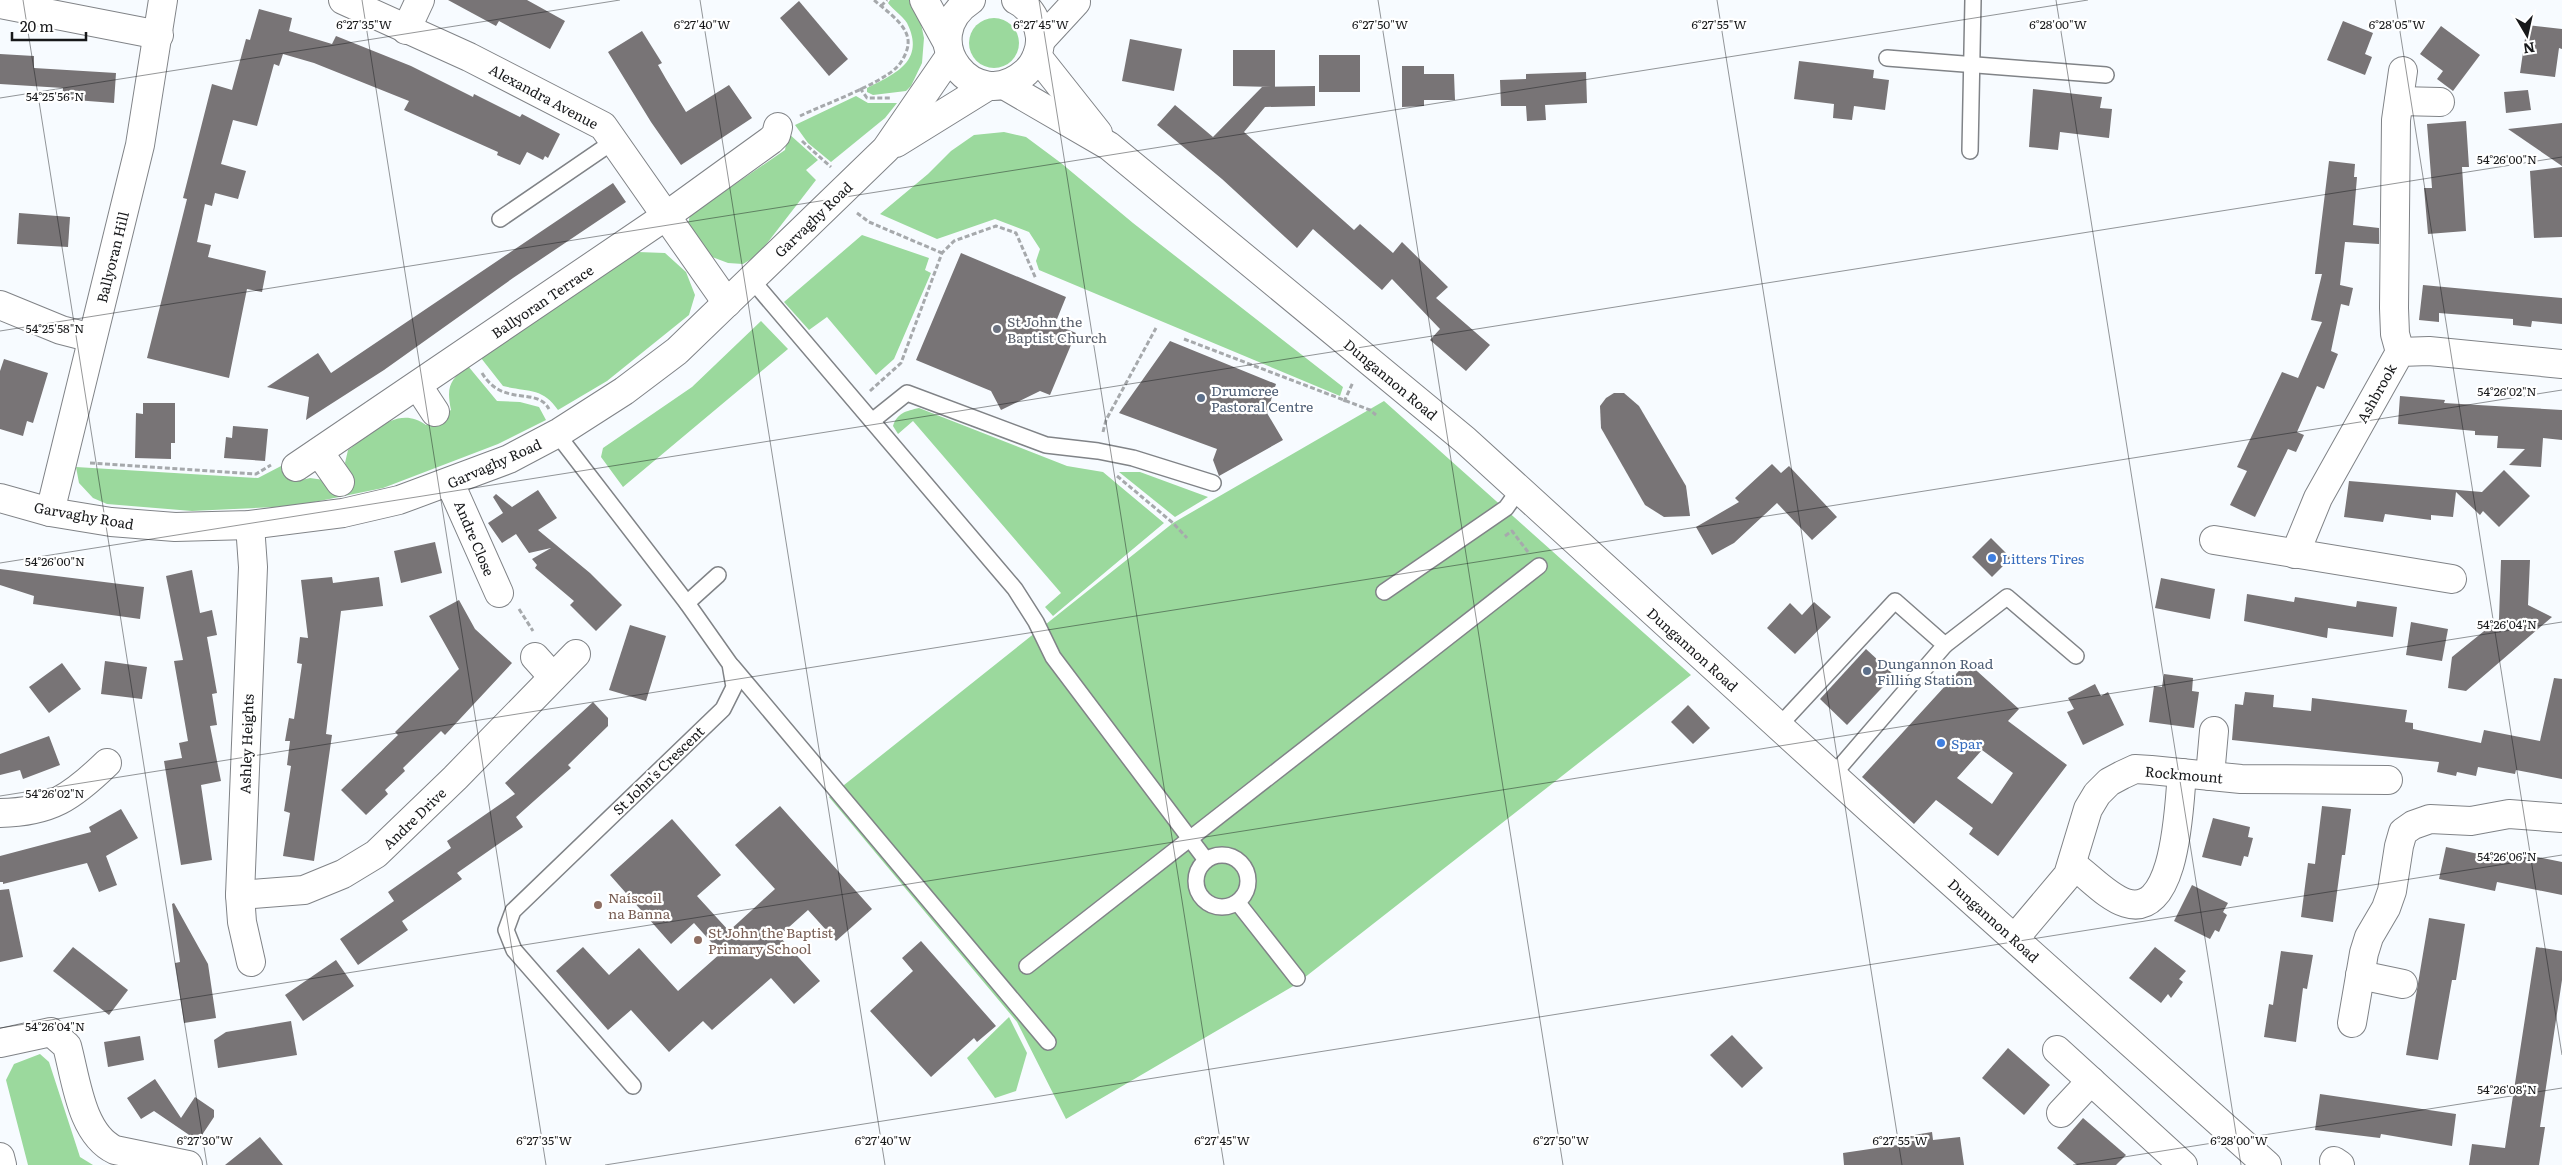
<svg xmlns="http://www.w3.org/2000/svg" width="2562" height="1165" viewBox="0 0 2562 1165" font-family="Literata,serif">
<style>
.green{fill:#9bd99d}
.building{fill:#787476;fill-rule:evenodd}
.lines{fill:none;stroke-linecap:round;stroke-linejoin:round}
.service-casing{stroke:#808387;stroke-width:18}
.minor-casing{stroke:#808387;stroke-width:30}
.tertiary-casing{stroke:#808387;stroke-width:30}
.secondary-casing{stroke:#808387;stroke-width:30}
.primary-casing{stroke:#808387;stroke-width:30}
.path{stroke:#a6a9ac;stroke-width:3;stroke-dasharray:5 2.5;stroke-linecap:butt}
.service{stroke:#fff;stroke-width:15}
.minor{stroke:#fff;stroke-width:28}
.tertiary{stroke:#fff;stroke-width:28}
.secondary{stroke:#fff;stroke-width:28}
.primary{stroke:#fff;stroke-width:28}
.ticks{fill:none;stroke:#17181a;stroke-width:1;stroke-opacity:0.45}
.worship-dot{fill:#6b7280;stroke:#fff;stroke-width:2}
.service-dot{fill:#5c6f8a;stroke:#fff;stroke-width:2}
.shop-dot{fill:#3f7fe0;stroke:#fff;stroke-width:2}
.education-dot{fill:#8d6e63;stroke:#fff;stroke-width:2}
.labels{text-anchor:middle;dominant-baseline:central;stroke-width:4.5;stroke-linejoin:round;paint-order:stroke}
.street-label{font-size:14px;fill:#17181a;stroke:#fff}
.worship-label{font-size:14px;fill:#5b616d;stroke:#fff;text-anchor:start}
.service-label{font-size:14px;fill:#4e5e75;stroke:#fff;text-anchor:start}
.shop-label{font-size:14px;fill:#366cbe;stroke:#fff;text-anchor:start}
.education-label{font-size:14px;fill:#785e54;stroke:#fff;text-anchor:start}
.ticks-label{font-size:12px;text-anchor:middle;fill:#17181a;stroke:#fff;stroke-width:4.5;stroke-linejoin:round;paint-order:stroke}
</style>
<rect width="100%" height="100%" fill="#f7fbff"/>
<g class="green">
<path d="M890 0H909L919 14 924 38 922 63 911 86 906 91 873 95 867 92V88C895 74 926 61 907 23 903 16 893 10 888 3Z"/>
<circle cx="994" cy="43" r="25"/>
<polygon points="856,96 868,103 897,103 885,118 831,162 808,143 795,125"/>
<polygon points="1004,132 1026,137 1061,163 1133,223 1343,387 1340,396 1039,270 1036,261 1040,249 1029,232 995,219 937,239 880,214 928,174 951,151 974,135"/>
<polygon points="788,133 818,160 806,170 816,180 758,255 743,264 728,263 707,255 688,224 690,215 785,150"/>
<polygon points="862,235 929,258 925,270 931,273 894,359 876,375 827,317 809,330 784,302"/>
<path d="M638 252 665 253 686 272 695 295 689 315 607 381 558 410C543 387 527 392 503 386L481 358Z"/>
<polygon points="761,321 788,349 623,487 601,457 603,448 692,387"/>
<path d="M468 366 497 401 520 402 539 407 546 420 498 444 383 488 295 506 192 511 107 504 93 498 79 483 76 467 258 478 283 465 291 476 298 481 310 478 324 480 333 493 354 481 345 463 348 450C372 433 398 404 426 425L451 410C446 386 450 380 468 366Z"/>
<polygon points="1384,401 1691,675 1295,985 1066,1119 1017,1022 829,797 1173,523"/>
<path d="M919 408 1067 466 1103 472 1164 523 1053 616 1045 607 1061 593 913 421 898 434 893 426C897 413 906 411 919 408Z"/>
<polygon points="1119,472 1140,472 1208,497 1175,517"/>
<polygon points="1009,1017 1027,1053 1016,1091 995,1098 967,1058"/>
<polygon points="40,1054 49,1062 80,1157 93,1165 28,1165 6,1080 14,1064"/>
</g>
<g class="building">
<polygon points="448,0 527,0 565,21 550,49 499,21 496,26"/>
<polygon points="799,1 848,59 829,76 780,18"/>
<polygon points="259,9 292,18 289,31 332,44 336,36 411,66 473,97 474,94 520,117 522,114 560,134 548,158 545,156 543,160 527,152 520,165 497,155 498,152 404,110 409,101 314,63 283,54 279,66 274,64 257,126 233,120 221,164 246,171 238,199 215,193 212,206 205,204 197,242 211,245 208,257 266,271 262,292 247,289 229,378 147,358 187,199 183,198 212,84 232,90 246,39 250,40"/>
<polygon points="2343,21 2373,33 2365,54 2372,57 2365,75 2327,60"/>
<polygon points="2527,25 2562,29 2562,49 2559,48 2555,77 2520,73"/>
<polygon points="2441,26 2480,55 2453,91 2437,79 2443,71 2420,54"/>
<polygon points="642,31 662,63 658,65 666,79 686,112 729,85 752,118 681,165 651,122 608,52"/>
<polygon points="1130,39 1182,49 1174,91 1122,81"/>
<polygon points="1233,50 1275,50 1275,87 1233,86"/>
<polygon points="0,54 34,56 34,68 116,73 114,103 62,99 63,88 0,84"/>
<rect x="1319" y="55" width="41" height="37"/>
<polygon points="1799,61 1874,70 1873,78 1889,80 1885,110 1854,106 1852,120 1833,118 1834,104 1794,99"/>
<polygon points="1402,66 1424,66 1424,74 1454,74 1455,100 1424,100 1424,106 1402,107"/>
<polygon points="1586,72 1587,103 1545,105 1546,120 1527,121 1526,106 1501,106 1500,80 1526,79 1526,74"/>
<polygon points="1315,86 1315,106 1265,107 1244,132 1354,230 1360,224 1393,253 1402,242 1448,287 1436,298 1490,345 1466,371 1430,340 1440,329 1392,279 1382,290 1313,229 1297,248 1222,179 1157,125 1175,105 1213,137 1262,87"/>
<polygon points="2033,89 2102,97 2100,108 2112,109 2109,138 2060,132 2058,150 2029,147"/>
<polygon points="2528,90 2531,110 2506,113 2504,92"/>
<polygon points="2466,121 2469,167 2462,167 2466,231 2428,234 2424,188 2432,188 2427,124"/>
<polygon points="2562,123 2562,166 2508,129"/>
<polygon points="2329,161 2355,164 2354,177 2357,177 2353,225 2379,228 2379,244 2345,242 2340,285 2353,288 2349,306 2341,304 2331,351 2338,354 2324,389 2317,386 2297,432 2304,435 2296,452 2288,449 2255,517 2230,505 2247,471 2237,467 2282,372 2298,378 2322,322 2311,320 2322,274 2315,274"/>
<polygon points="2562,167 2562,237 2534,238 2530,171"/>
<polygon points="613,183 626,202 513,278 384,370 306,420 309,397 267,387 318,353 331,373"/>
<polygon points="19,213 70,217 68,247 17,244"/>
<polygon points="961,253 1066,297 1055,324 1076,333 1050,395 1040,391 1001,410 991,391 916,360"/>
<polygon points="2423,285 2562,298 2562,324 2532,321 2531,327 2513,325 2513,319 2439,313 2439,322 2419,320"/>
<polygon points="1170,341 1276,384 1267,413 1283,440 1219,476 1213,460 1217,449 1119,413"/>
<polygon points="4,359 48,373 33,423 27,421 23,436 0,429 0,371"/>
<polygon points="1614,393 1624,393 1639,406 1686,486 1690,516 1664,517 1645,505 1601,428 1600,406 1606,398"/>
<polygon points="2400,396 2445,400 2444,403 2562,410 2562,440 2543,438 2541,467 2509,465 2525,449 2497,448 2498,436 2475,435 2475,431 2398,424"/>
<polygon points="143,403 175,403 175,443 171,443 171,459 135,458 136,413 143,414"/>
<polygon points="233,426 268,429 265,461 224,458 226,437 232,438"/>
<polygon points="1772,464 1781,473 1789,466 1837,517 1812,540 1777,503 1734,543 1712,555 1696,527 1739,502 1735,498"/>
<polygon points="2504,470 2530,496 2499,527 2483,511 2480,515 2456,492 2453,517 2431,515 2431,520 2385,514 2383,522 2344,517 2349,481 2482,492"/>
<polygon points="538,490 557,518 538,530 590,573 622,605 596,631 570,605 574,601 535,568 537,565 532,559 551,548 529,553 516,534 502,543 488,523 503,513 493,497 496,494 512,507"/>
<polygon points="1991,538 2011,558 1992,577 1972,557"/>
<polygon points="435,542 442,573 401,583 394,551"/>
<polygon points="2501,560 2530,560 2528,605 2552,617 2466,691 2448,688 2452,657 2499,619"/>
<polygon points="0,569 144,587 140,619 33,604 34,596 0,585"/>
<polygon points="192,570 200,613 212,610 217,635 207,637 217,693 212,694 217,725 210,726 221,781 201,785 212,860 181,865 164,761 182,758 179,743 188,741 174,661 183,660 166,576"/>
<polygon points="332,577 333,583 379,577 383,606 341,611 326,734 332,735 314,861 283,856 290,813 284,811 291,766 287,765 290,741 285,741 289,718 294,719 296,706 302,664 297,663 300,637 308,638 301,580"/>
<polygon points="2161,578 2215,589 2210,619 2155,608"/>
<polygon points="2247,594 2294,602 2295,597 2356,607 2357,601 2397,607 2393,637 2328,628 2327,638 2244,621"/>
<polygon points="459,600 475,629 512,663 445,735 441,731 403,768 405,771 385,790 388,794 366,815 341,790 398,735 395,732 459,669 429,616"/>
<polygon points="1814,602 1831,617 1795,654 1767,628 1790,603 1802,615"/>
<polygon points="2411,622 2448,629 2442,661 2406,655"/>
<polygon points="630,625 666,636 646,701 609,690"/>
<polygon points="1866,649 1894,675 1847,725 1820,699"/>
<polygon points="105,661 147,667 142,699 101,694"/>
<path d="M1967 662 2019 709 2008 721 2067 765 1998 856 1969 834 1973 828 1936 800 1914 824 1862 777ZM1982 750 2013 773 1992 804 1957 778Z"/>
<polygon points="62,663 81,689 49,713 29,687"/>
<polygon points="2164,674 2193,678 2192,691 2199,692 2194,728 2149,722 2154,686 2162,687"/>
<polygon points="2554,678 2562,679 2562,779 2516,770 2515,774 2478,767 2476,776 2457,772 2456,776 2437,772 2439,762 2232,740 2235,704 2243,705 2245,692 2274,695 2273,707 2311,711 2312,698 2407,710 2405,722 2413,723 2413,729 2481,743 2484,730 2540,741"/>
<polygon points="2095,684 2101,696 2108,692 2124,725 2083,745 2067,712 2074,709 2068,698"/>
<polygon points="593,702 608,718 608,726 568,765 571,768 516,817 523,827 457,873 462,879 402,921 408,930 358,965 340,939 394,901 388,892 451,848 447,841 515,794 505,783"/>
<polygon points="1688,705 1710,728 1693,744 1671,722"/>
<polygon points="49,736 60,765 23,779 20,770 0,775 0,754"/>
<polygon points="780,806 872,909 836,941 808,910 779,936 820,981 794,1004 771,978 712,1030 703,1021 669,1052 631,1010 608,1030 556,971 583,947 609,975 639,948 678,991 721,953 694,923 671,944 610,875 672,819 721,875 697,896 729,931 775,889 735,845"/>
<polygon points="2322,806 2351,809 2345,855 2342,855 2333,922 2301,917 2308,863 2315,864"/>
<polygon points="121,809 138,838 106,856 117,885 99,892 87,863 3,884 3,882 0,882 0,856 91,832 89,827"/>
<polygon points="2213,818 2250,827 2248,837 2253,838 2248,857 2244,856 2241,866 2202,857"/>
<polygon points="2446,847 2520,863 2522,854 2562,862 2562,895 2497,882 2495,891 2439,879"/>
<polygon points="2192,885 2228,903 2223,912 2227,915 2219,932 2215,930 2210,939 2174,921"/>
<polygon points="9,889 23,957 0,962 0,890"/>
<polygon points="174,903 208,964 216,1018 184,1023 175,963 180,962 172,904"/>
<polygon points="2429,918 2465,924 2456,980 2452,980 2438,1060 2406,1055"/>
<polygon points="921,941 996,1026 977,1042 974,1038 931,1077 870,1011 913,971 902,958"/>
<polygon points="73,947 128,990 109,1015 53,971"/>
<polygon points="2155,947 2186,971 2179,979 2183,982 2171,998 2168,994 2161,1003 2129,978"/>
<polygon points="2536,947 2562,951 2562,980 2540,1127 2545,1127 2539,1165 2469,1165 2472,1144 2505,1148"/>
<polygon points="2281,951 2313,955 2307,989 2303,988 2296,1042 2264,1037 2269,1004 2273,1005"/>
<polygon points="336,960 354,986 303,1021 285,995"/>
<polygon points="291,1021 297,1055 218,1068 214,1040 226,1032"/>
<polygon points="1732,1035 1763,1068 1742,1088 1710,1055"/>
<polygon points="140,1036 144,1060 108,1067 104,1042"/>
<polygon points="2008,1048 2050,1085 2024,1115 1982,1078"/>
<polygon points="155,1079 181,1118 195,1097 214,1110 214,1117 198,1141 154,1111 141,1119 127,1098"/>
<polygon points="2320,1094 2456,1114 2452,1146 2381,1134 2380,1138 2315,1130"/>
<polygon points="2083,1118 2126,1155 2116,1165 2077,1165 2057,1148"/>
<polygon points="1932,1132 1933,1140 1960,1137 1964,1165 1844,1165 1843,1153 1897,1145 1896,1138"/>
<polygon points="260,1137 283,1165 225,1165"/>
</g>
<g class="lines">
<g class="service-casing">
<g id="service">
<polyline points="1887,58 2106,75"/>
<polyline points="1970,151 1973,0"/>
<polyline points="500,219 614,141"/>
<polyline points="751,279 1015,589 1036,622 1053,657 1206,860"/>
<polyline points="872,421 907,393 1046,445 1098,451 1133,458 1213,483"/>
<polyline points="557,434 687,603 730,664 734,687 723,709 513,911 506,930 514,950 633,1086"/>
<polyline points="1384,592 1506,508 1519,490"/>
<polyline points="687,603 718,575"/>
<polyline points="1945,645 2007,597 2076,656"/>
<polyline points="732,666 1048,1042"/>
<polyline points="1779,726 1895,601 1945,645 1833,775"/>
<circle cx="1222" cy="881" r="26"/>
<polyline points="1238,903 1297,978"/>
<polyline points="1027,966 1539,566"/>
</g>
</g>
<g class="minor-casing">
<g id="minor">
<polyline points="343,0 469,57 603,126 727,303"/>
<polyline points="0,4 159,35"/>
<polyline points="406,30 420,0"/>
<polyline points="2399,101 2440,102"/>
<polyline points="0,305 61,330 92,338"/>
<polyline points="2400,352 2395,334 2394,308 2396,120 2403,71"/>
<polyline points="418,386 435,412"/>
<polyline points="319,452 340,482"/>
<polyline points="296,467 666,216 771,140 776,135 778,127"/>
<polyline points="450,483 499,593"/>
<polyline points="250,525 253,567 240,895 242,922 251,962"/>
<polyline points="2214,540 2452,579"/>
<polyline points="2295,554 2318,498 2400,352 2429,351 2562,364"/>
<polyline points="535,657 553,677"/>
<polyline points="2210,776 2214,731"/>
<path d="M0 813C51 812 72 797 107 763"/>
<path d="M2073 865C2089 876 2107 897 2126 903 2177 919 2179 803 2182 773"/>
<polyline points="240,895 304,890 343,874 376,854 455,778 576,654"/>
<polyline points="2015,938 2068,875 2088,809 2097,794 2109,782 2122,775 2135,769 2151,770 2241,779 2388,780"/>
<polyline points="2360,975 2403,984"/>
<polyline points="2352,1023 2364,953 2369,937 2386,908 2392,891 2399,846 2403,832 2413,825 2430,819 2471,821 2509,814 2562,818"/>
<path d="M0 1043 51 1032 67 1046C76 1079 81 1134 115 1150L188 1165"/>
<polyline points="2057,1050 2183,1165"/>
<polyline points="2061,1113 2091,1081"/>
<polyline points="2334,1161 2340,1165"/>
</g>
</g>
<g class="tertiary-casing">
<g id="tertiary">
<polyline points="50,512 140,145 163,0"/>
<polyline points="0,1157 2,1165"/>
</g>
</g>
<g class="secondary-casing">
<g id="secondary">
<polyline points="1040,41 1076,2"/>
<polyline points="896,143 988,86"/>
<polyline points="0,498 50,512 111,522 175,527 250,525 343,513 399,500 509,459 560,432 624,391 677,351 886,149 950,56"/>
</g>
</g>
<g class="primary-casing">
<g id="primary">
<polyline points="924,0 947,42"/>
<path d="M971 0C913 38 975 118 1026 72 1035 64 1041 49 1040 37 1038 23 1031 7 1016 0"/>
<polyline points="1037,56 1098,133"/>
<polyline points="1004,85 1109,146 1465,440 1874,813 2267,1165"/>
</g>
</g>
<g class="path">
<polyline points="881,6 887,0"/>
<polyline points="860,88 867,98 890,98"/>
<path d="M800 116C825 104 878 85 896 68 901 64 908 51 908 44 910 26 886 11 874 0"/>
<polyline points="802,141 831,167"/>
<polyline points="857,213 869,222 942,253"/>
<polyline points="1184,339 1370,410 1376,415"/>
<path d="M482 373C503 408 537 386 549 409"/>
<polyline points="870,391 901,363 942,253 954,241 996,226 1016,233 1036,279"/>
<polyline points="1344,402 1353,382"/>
<polyline points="1103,432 1106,420 1156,328"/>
<polyline points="90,463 256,474 271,465"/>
<polyline points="1117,476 1173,523 1187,538"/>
<polyline points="1505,536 1512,531 1528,552"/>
<polyline points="519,609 533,631"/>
</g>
<use href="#service" class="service"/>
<use href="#minor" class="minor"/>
<use href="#tertiary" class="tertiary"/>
<use href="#secondary" class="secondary"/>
<use href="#primary" class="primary"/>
</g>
<path class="ticks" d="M23 0 207 1165M362 0 546 1165M700 0 885 1165M1039 0 1224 1165M1378 0 1563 1165M1717 0 1902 1165M2056 0 2241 1165M2395 0 2562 1055M0 98 620 0M0 331 2088 0M0 563 2562 157M0 796 2562 390M0 1028 2562 622M605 1165 2562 855M2073 1165 2562 1088"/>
<circle class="worship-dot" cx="997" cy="329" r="5"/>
<g class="service-dot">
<circle cx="1201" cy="398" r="5"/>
<circle cx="1867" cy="671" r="5"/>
</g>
<g class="shop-dot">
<circle cx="1992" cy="558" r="5"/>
<circle cx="1941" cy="743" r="5"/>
</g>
<g class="education-dot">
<circle cx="598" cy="905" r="5"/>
<circle cx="698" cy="940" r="5"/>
</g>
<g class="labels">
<g class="street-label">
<text transform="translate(544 96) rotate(28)">Alexandra Avenue</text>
<text transform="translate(813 219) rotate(-44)">Garvaghy Road</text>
<text transform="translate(112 257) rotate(-76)">Ballyoran Hill</text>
<text transform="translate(542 301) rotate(-34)">Ballyoran Terrace</text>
<text transform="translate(1391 379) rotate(40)">Dungannon Road</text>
<text transform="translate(2376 393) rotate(-61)">Ashbrook</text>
<text transform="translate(494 463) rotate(-24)">Garvaghy Road</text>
<text transform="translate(84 515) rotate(10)">Garvaghy Road</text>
<text transform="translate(475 538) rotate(67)">Andre Close</text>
<text transform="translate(1693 649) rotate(42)">Dungannon Road</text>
<text transform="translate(246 744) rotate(-88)">Ashley Heights</text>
<text transform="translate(658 770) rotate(-44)">St John's Crescent</text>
<text transform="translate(2184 774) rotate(5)">Rockmount</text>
<text transform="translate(414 818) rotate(-44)">Andre Drive</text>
<text transform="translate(1994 920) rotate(42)">Dungannon Road</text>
</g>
<g class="worship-label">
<text x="1007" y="321">St John the<tspan x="1007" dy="16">Baptist Church</tspan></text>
</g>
<g class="service-label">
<text x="1211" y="390">Drumcree<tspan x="1211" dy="16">Pastoral Centre</tspan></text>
<text x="1877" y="663">Dungannon Road<tspan x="1877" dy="16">Filling Station</tspan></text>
</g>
<g class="shop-label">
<text x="2002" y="558">Litters Tires</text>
<text x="1951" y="743">Spar</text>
</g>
<g class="education-label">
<text x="608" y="897">Naíscoil<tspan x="608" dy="16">na Banna</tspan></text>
<text x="708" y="932">St John the Baptist<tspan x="708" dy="16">Primary School</tspan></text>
</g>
</g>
<g class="ticks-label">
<text x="364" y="29">6°27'35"W</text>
<text x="702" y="29">6°27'40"W</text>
<text x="1380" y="29">6°27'50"W</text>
<text x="1719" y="29">6°27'55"W</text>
<text x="2058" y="29">6°28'00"W</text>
<text x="2397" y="29">6°28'05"W</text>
<text x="1041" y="29">6°27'45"W</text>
<text x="55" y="101">54°25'56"N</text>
<text x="2507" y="164">54°26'00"N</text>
<text x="55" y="333">54°25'58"N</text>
<text x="2507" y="396">54°26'02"N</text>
<text x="55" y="566">54°26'00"N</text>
<text x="2507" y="629">54°26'04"N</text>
<text x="55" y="798">54°26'02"N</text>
<text x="2507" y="861">54°26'06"N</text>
<text x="55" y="1031">54°26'04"N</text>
<text x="2507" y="1094">54°26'08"N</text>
<text x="205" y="1145">6°27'30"W</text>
<text x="544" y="1145">6°27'35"W</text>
<text x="883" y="1145">6°27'40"W</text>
<text x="1222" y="1145">6°27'45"W</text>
<text x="1561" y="1145">6°27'50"W</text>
<text x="1900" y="1145">6°27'55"W</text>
<text x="2239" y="1145">6°28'00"W</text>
</g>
<g transform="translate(2527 35) rotate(171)" stroke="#ffffff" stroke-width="4" paint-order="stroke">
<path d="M0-4L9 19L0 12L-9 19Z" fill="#17181a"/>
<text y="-8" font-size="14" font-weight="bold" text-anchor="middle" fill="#17181a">N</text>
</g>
<path d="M12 32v8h74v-8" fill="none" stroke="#17181a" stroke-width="2.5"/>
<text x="20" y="32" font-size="15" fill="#17181a" stroke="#ffffff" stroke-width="4" paint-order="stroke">20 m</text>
</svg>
